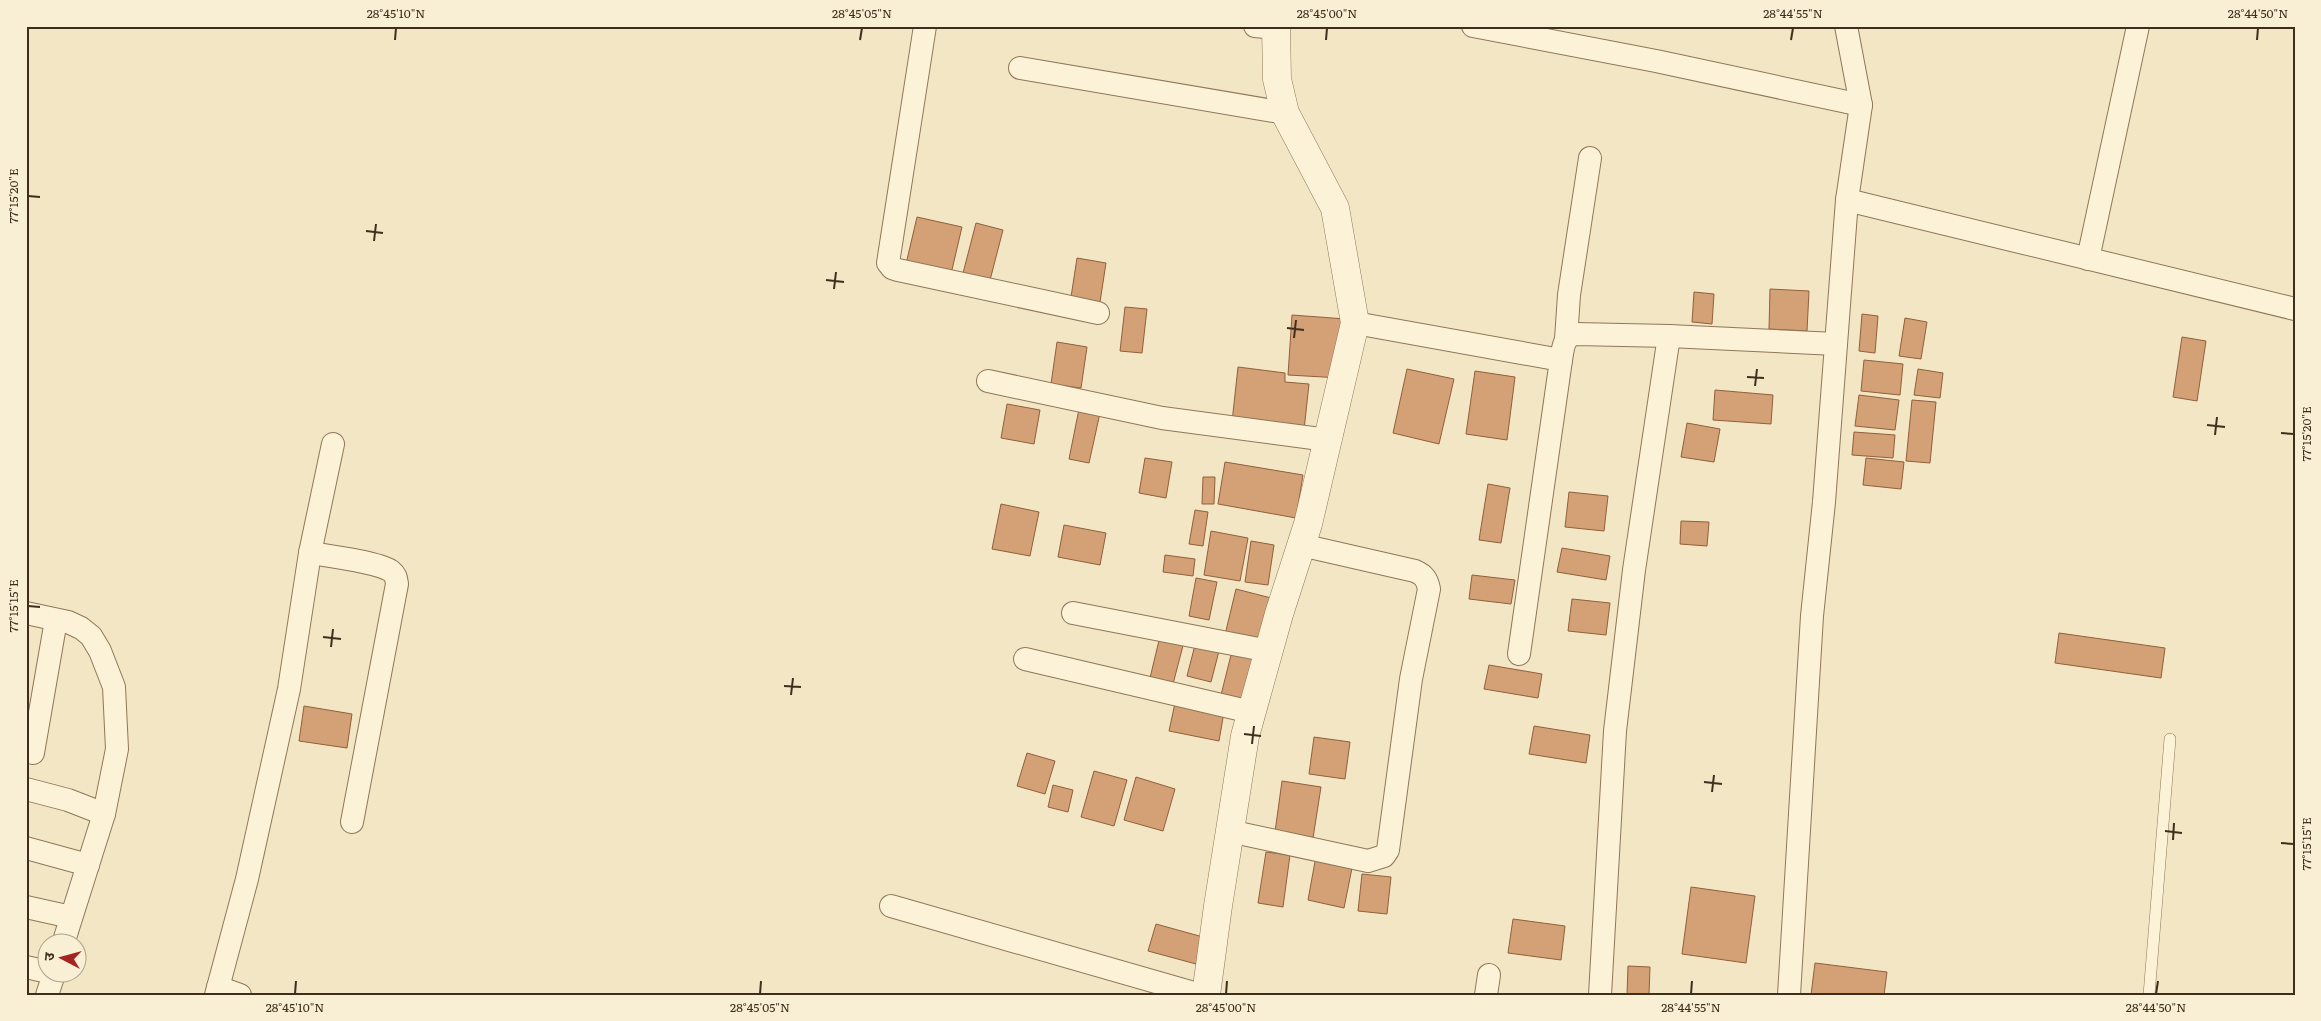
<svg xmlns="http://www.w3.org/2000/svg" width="2321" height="1021" viewBox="0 0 2321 1021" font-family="Literata,'Noto Sans Devanagari',serif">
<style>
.building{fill:#d4a076;stroke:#915f3b}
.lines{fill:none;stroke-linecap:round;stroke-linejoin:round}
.service-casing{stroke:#8f7758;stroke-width:12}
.minor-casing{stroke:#8f7758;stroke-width:24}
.tertiary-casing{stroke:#8f7758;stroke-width:29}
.service{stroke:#fcf2d8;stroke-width:11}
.minor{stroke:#fcf2d8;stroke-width:22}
.tertiary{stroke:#fcf2d8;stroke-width:28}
.ticks{fill:none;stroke:#3e2e1d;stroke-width:2}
.neatline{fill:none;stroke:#3e2e1d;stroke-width:2}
.ticks-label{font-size:12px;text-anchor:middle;fill:#3e2e1d}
</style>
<rect width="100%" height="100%" fill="#f2e6c4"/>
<g class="building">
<polygon points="917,217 962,227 951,274 906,264"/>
<polygon points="976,223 1003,230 989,284 962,277"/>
<polygon points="1077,258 1106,263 1100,302 1071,297"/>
<polygon points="1770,289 1809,291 1807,331 1769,329"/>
<polygon points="1694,292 1714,294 1712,324 1692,322"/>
<polygon points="1125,307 1147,309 1142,353 1120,351"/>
<polygon points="1862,314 1878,316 1875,353 1859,351"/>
<polygon points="1292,315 1346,319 1341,378 1288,375"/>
<polygon points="1905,318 1927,322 1921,359 1899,356"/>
<polygon points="2182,337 2206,341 2197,401 2173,397"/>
<polygon points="1057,342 1087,347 1081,388 1051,384"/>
<polygon points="1864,360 1903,364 1900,395 1861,391"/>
<polygon points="1238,367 1285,373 1285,382 1309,384 1304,430 1232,422"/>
<polygon points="1407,369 1454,379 1439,444 1393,433"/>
<polygon points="1918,369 1943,373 1940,398 1914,395"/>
<polygon points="1475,371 1515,377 1507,440 1466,434"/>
<polygon points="1715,390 1773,395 1771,424 1713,420"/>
<polygon points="1859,395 1899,400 1895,430 1855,426"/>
<polygon points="1912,400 1936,402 1930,463 1906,461"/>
<polygon points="1007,404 1040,410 1034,444 1001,438"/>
<polygon points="1079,409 1100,413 1089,463 1069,459"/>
<polygon points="1687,423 1720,429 1714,462 1681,457"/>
<polygon points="1854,432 1895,435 1893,458 1852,455"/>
<polygon points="1145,458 1172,462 1166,498 1139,493"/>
<polygon points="1866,458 1904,462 1901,489 1863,485"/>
<polygon points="1225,462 1303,475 1296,518 1218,504"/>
<polygon points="1203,477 1215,477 1214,504 1202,504"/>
<polygon points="1488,484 1510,488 1501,543 1479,540"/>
<polygon points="1569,492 1608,496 1604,531 1565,527"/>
<polygon points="1001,504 1039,512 1030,556 992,549"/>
<polygon points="1195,510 1208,512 1203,546 1189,544"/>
<polygon points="1681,521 1709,522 1707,546 1680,544"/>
<polygon points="1064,525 1106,533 1100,565 1058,557"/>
<polygon points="1211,531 1248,538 1240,581 1204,575"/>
<polygon points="1251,541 1274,545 1268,585 1245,582"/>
<polygon points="1562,548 1610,556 1606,580 1557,572"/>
<polygon points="1165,555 1195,559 1193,576 1163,572"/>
<polygon points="1472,575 1515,580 1511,604 1469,599"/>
<polygon points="1196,578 1217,582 1209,620 1189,616"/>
<polygon points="1236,589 1275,599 1263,649 1224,639"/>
<polygon points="1572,599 1610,603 1606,635 1568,631"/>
<polygon points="1161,632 1185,638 1173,684 1150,678"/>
<polygon points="2059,633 2165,648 2161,678 2055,663"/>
<polygon points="1195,645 1219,651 1211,682 1187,676"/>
<polygon points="1233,647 1262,654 1250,703 1221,695"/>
<polygon points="1489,665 1542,674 1538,698 1484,689"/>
<polygon points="1175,703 1224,712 1219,741 1169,731"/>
<polygon points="304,706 352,714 347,748 299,741"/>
<polygon points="1534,726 1590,735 1586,763 1529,754"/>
<polygon points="1314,737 1350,742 1345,779 1309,774"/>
<polygon points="1027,753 1055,761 1045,794 1017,786"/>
<polygon points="1094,771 1127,780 1114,826 1081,817"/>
<polygon points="1136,777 1175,789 1163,831 1124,820"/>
<polygon points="1282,781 1321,787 1313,838 1275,832"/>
<polygon points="1053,785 1073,790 1068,812 1048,807"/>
<polygon points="1266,852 1290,855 1283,907 1258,903"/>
<polygon points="1316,856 1353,863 1344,908 1308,900"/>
<polygon points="1362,874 1391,877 1387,914 1358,911"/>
<polygon points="1691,887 1755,896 1746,963 1682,954"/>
<polygon points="1513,919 1565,926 1561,960 1508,953"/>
<polygon points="1156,924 1203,937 1196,964 1148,951"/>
<polygon points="1815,963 1887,972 1884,995 1811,995"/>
<polygon points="1628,966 1650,967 1649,995 1627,995"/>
</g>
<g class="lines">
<g class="service-casing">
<polyline id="service" points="2149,995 2170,739"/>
</g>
<g class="minor-casing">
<g id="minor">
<polyline points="925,26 888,263 892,268 898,270 1098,313"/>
<polyline points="1255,26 1276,28"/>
<polyline points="1473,26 1656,61 1861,105"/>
<polyline points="1020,68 1285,113"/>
<polyline points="1847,200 2295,309"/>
<polyline points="2088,259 2138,26"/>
<path d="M1355 323 1561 360C1563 349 1563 336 1576 334L1669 336 1836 344"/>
<polyline points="1566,339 1569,295 1590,158"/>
<polyline points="988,381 1162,418 1328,440"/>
<path d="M310 553C329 556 377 562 391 571 396 575 396 578 397 584L352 822"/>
<polyline points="26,613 68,622 81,628 91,636 100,651 114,687 117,749 104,814 63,944"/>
<polyline points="1073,613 1269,651"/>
<polyline points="1519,654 1561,360"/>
<polyline points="1025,659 1251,712"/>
<polyline points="33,753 56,620"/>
<polyline points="26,789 68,800 104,814"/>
<path d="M1229 831 1368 861 1384 856 1388 850 1411 679 1429 589C1427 579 1424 575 1415 571L1301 545"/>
<polyline points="26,848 88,865"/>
<polyline points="891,906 1201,995"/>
<polyline points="26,907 71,917"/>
<polyline points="26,967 48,972"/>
<polyline points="218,987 240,995"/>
<polyline points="47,995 54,974"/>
<polyline points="216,995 247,879 289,689 310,553 333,444"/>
<polyline points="1486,995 1489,975"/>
<polyline points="1600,995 1615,731 1634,570 1669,336"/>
<polyline points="1789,995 1812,616 1824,502 1847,200 1861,105 1846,26"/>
</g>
</g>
<g class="tertiary-casing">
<polyline id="tertiary" points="1206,995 1218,906 1245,736 1279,614 1308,524 1355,323 1335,208 1285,113 1277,79 1276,26"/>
</g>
<use href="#service" class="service"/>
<use href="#minor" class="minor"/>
<use href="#tertiary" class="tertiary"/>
</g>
<path class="ticks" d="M395 40 396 28M860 40 862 28M1326 40 1327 28M1791 40 1793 28M2257 40 2258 28M28 196 40 197M366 231 383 233M374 241 376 224M826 280 844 282M834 289 836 272M1287 328 1304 330M1294 338 1296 320M1747 377 1764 378M1755 386 1757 369M2207 425 2225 427M2281 433 2294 434M2215 435 2217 417M28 606 40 607M323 637 341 639M331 647 333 629M784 686 801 687M791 695 793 678M1244 734 1261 736M1252 744 1254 726M1704 782 1722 784M1712 792 1714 775M2165 831 2182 833M2173 840 2174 823M2281 843 2294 844M295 994 296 981M760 994 761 981M1226 994 1227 981M1691 994 1692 981M2156 994 2158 981"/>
<rect width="2321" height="1021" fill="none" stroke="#f9efd4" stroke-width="55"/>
<g transform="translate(62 958) rotate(276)"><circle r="24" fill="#f9efd4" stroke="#aea28b"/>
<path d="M0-4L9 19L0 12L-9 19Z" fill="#a42422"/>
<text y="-8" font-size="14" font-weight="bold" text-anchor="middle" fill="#3e2e1d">उ</text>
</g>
<rect x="28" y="28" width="2266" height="966" class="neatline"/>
<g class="ticks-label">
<text x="396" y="18">28°45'10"N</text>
<text x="862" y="18">28°45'05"N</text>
<text x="1327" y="18">28°45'00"N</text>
<text x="1793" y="18">28°44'55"N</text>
<text x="2258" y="18">28°44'50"N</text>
<text transform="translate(14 196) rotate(-90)" y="4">77°15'20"E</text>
<text transform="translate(2307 434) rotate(-90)" y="4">77°15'20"E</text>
<text transform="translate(14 606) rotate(-90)" y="4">77°15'15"E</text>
<text transform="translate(2307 844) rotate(-90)" y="4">77°15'15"E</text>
<text x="295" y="1012">28°45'10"N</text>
<text x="760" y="1012">28°45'05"N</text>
<text x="1226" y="1012">28°45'00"N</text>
<text x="1691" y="1012">28°44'55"N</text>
<text x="2156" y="1012">28°44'50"N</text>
</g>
</svg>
